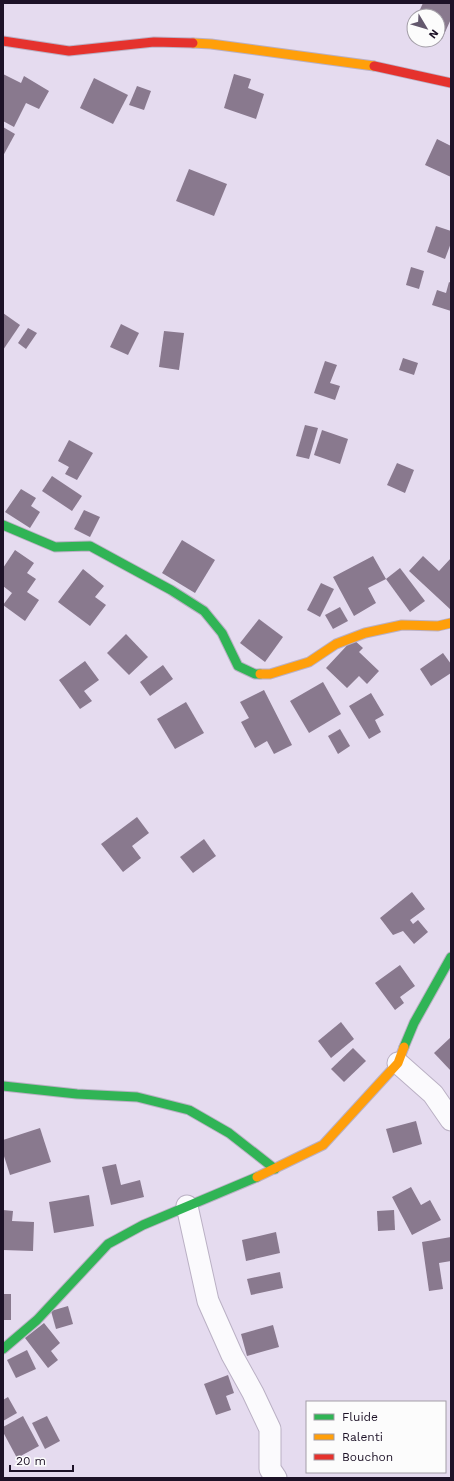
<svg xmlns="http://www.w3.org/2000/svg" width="454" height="1481" viewBox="0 0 454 1481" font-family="'Work Sans',sans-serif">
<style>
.building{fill:#89798e}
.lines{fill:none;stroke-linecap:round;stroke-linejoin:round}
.street-casing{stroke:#bab0c4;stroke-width:23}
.fast-casing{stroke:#bab0c4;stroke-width:11}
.slow-casing{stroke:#bab0c4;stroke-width:11}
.jam-casing{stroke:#bab0c4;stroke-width:11}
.street{stroke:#fbfafd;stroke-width:21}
.fast{stroke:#30b455;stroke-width:9}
.slow{stroke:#ff9f0a;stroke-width:9}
.jam{stroke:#e5322d;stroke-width:9}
</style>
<rect width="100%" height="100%" fill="#e5dbef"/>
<g class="building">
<polygon points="423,3 451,3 451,19 442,39 438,38 438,16 417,16"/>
<polygon points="3,74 21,83 24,76 49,91 39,109 26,103 14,127 3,121"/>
<polygon points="234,74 251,79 248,88 264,94 256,119 224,108"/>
<polygon points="94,78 128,95 113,124 80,108"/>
<polygon points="137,86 151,91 144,110 129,105"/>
<polygon points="3,127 15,134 3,156"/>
<polygon points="437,139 451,146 451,177 425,165"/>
<polygon points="189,169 227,184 214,216 176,201"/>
<polygon points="436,226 451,231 451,243 445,259 427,252"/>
<polygon points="411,267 424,271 419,289 406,285"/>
<polygon points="449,282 451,283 451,311 432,305 437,290 446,293"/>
<polygon points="3,313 20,325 3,350"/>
<polygon points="121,324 139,333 128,355 110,347"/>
<polygon points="28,328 37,333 26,349 18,343"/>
<polygon points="164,331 184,333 179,370 159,367"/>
<polygon points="403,358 418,363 414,375 399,370"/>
<polygon points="325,361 337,365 330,383 340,386 335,400 314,393"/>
<polygon points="305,425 318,428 309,459 296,456"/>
<polygon points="322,430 348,439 340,464 314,455"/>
<polygon points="69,440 93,453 77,480 65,474 69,467 58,461"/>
<polygon points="397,463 414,470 405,493 387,485"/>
<polygon points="52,476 82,496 72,511 42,491"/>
<polygon points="21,489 36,498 31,506 40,512 30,528 5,512"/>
<polygon points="84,510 100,517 90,537 74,529"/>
<polygon points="182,540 215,560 195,593 162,573"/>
<polygon points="15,550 34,563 27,573 36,579 27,592 39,600 25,621 3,605 12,593 3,586 3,568"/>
<polygon points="373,556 386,579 368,588 376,603 354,616 333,577"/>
<polygon points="423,556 439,571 451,558 451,610 409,571"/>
<polygon points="400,568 425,601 410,612 386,579"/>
<polygon points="83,569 104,586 95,597 106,605 90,626 58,602"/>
<polygon points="321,583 334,589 320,617 307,610"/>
<polygon points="340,607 348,621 333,629 325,615"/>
<polygon points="259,619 283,637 265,662 240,643"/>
<polygon points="126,634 148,657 129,675 107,653"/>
<polygon points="353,639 363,648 359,652 379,671 367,684 359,676 347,688 326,668"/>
<polygon points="443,653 451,664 451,673 431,686 420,669"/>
<polygon points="85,661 99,680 84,691 92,701 80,709 59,680"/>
<polygon points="163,665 173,679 150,696 140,682"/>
<polygon points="323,682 341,714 309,733 290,701"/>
<polygon points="264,690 292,745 274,754 267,741 255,748 241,722 249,718 240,702"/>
<polygon points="371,693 384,715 375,720 381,732 369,739 349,706"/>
<polygon points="186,702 204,733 175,749 157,719"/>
<polygon points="340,729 350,746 338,754 328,736"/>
<polygon points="137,817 149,833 132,846 141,858 123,872 101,844"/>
<polygon points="204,839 216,856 193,873 180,857"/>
<polygon points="412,892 425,909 410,920 413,924 418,920 428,932 414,944 403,931 393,935 380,918"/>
<polygon points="400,965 415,986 400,997 404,1003 395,1010 375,983"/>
<polygon points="341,1022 354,1039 331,1058 318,1041"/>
<polygon points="451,1037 451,1071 434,1053"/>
<polygon points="353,1048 366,1061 344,1082 331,1069"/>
<polygon points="416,1121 422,1144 393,1153 386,1129"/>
<polygon points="40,1128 51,1162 10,1175 3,1153 3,1140"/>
<polygon points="116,1164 121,1185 140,1180 144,1197 111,1205 102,1167"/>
<polygon points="411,1187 421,1205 430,1200 441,1220 412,1235 392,1197"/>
<polygon points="89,1195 94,1226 54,1233 49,1202"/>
<polygon points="3,1210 13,1211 12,1221 34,1222 33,1251 3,1250"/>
<polygon points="394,1210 395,1230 378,1231 377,1211"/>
<polygon points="276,1232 280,1253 246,1261 242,1240"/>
<polygon points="451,1237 451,1261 439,1263 443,1289 429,1291 422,1242"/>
<polygon points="280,1272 283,1288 251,1295 247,1279"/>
<rect x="3" y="1294" width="8" height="26"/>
<polygon points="68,1306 73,1324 56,1329 51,1311"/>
<polygon points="44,1323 60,1343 51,1351 58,1360 48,1368 25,1338"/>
<polygon points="273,1325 279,1347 247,1356 241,1334"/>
<polygon points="27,1350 36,1369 16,1378 7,1360"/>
<polygon points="228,1375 234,1393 226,1396 231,1410 216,1415 204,1384"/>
<polygon points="8,1397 17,1413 3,1421 3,1400"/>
<polygon points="23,1416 39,1446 17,1458 3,1432 3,1427"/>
<polygon points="47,1416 60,1441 45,1449 32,1423"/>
</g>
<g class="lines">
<g class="street-casing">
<g id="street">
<polyline points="398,1063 433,1094 451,1120"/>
<polyline points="187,1206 208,1301 232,1355 253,1393 270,1429 270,1469 276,1478"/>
</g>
</g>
<g class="fast-casing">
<g id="fast">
<polyline points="3,525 55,547 90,546 171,590 204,611 222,633 238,666 255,674 260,674"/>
<polyline points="404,1047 414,1023 451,957"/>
<polyline points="3,1086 77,1094 137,1097 189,1110 229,1133 275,1169"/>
<polyline points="3,1349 37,1320 108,1244 143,1225 257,1177"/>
</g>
</g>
<g class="slow-casing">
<g id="slow">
<polyline points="193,43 211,44 374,66"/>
<polyline points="260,674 270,674 309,662 336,644 365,633 402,625 438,626 451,623"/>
<polyline points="257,1177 323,1145 398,1063 404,1047"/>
</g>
</g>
<g class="jam-casing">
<g id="jam">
<polyline points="3,41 69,51 154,42 193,43"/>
<polyline points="374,66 451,83"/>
</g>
</g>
<use href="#street" class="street"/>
<use href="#fast" class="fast"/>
<use href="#slow" class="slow"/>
<use href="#jam" class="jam"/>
</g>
<rect width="454" height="1481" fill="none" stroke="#1d1227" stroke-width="8"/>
<rect x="306" y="1401" width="140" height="72" fill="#fcfcfc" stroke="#a39ea7"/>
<rect x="314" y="1414" width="20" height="6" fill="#30b455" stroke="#a39ea7"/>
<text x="342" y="1421" font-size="12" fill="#1d1227">Fluide</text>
<rect x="314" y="1434" width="20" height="6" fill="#ff9f0a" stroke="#a39ea7"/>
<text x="342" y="1441" font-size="12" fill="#1d1227">Ralenti</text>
<rect x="314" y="1454" width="20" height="6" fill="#e5322d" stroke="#a39ea7"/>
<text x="342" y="1461" font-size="12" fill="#1d1227">Bouchon</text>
<g transform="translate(426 28) rotate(128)"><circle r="19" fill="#fcfcfc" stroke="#a39ea7"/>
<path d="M0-3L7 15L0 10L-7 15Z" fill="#63586d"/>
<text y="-6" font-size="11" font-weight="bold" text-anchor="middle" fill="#1d1227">N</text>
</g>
<path d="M10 1465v6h63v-6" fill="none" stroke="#1d1227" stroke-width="2"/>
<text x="16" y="1465" font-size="12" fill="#1d1227" stroke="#fcfcfc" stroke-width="3" paint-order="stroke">20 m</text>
</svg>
